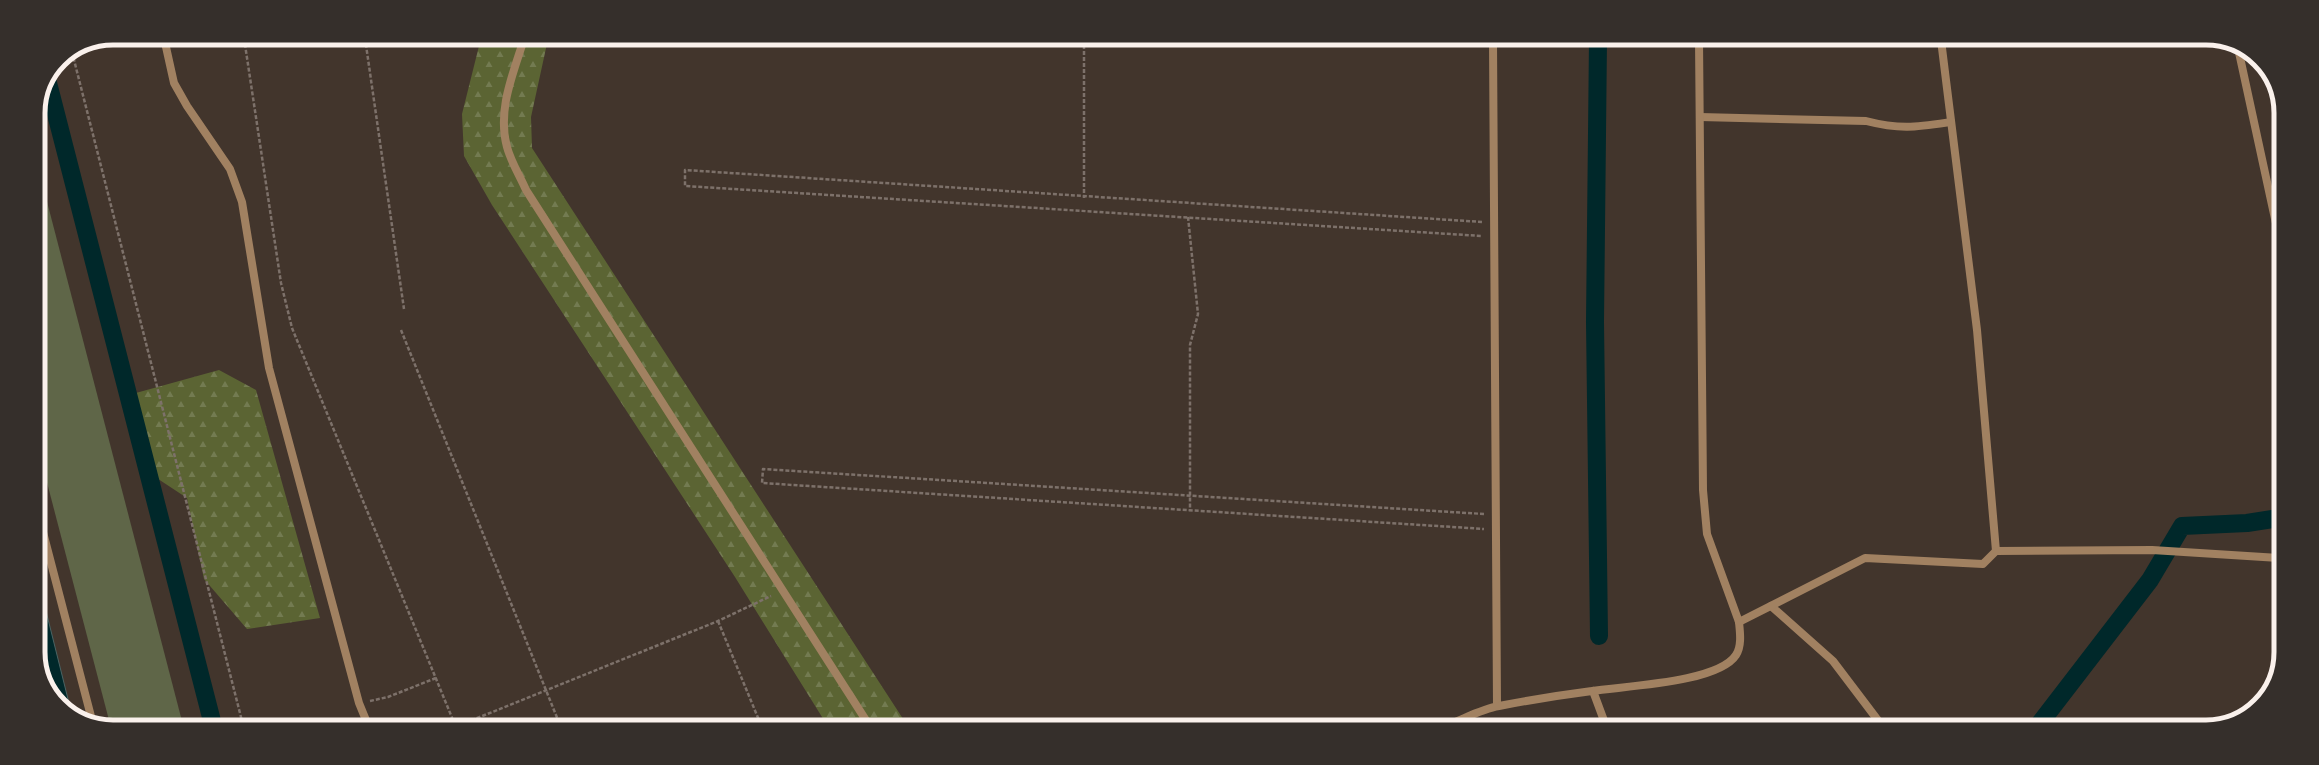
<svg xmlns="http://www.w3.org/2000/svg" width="2319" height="765" viewBox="0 0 2319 765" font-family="'IBM Plex Serif',serif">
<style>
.green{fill:#5f6648}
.forest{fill:url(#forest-firs)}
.water{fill:#00282a;stroke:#4b6464}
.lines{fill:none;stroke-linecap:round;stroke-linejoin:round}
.canal{stroke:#00282a;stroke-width:18}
.path{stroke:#7d716a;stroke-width:2.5;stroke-dasharray:4 2;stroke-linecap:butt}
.street{stroke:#a18161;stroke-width:8}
.rim{fill:none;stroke:#faf1ec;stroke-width:5}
</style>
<defs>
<pattern id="forest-firs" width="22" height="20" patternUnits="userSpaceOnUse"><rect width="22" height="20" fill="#5b6433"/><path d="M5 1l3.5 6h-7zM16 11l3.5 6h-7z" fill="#737b51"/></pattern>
</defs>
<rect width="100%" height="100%" fill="#42352c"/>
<polygon class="green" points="38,167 183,725 110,724 38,448"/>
<g class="forest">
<polygon points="481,38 548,39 531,117 532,148 907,725 827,725 735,577 492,205 464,156 462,114"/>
<polygon points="219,370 256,390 320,618 247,629 204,579 187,498 143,469 125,396"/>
</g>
<polygon class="water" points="38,579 71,711 56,701 38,658"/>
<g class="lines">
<g class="canal">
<polyline points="1598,40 1595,322 1599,636"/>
<polyline points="47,79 213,725"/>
<polyline points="2037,727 2150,580 2182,526 2247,523 2279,518"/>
</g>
<g class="path">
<polyline points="244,38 281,283 292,328 455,725"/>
<polyline points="365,38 404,309"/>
<polyline points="1084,39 1084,198"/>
<polyline points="72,52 243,725"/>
<polyline points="1188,217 1198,314 1190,345 1190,511"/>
<polyline points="1482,222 685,170 685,186 1482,236"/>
<polyline points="401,330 560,725"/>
<polyline points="1484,514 763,469 762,483 1484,529"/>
<polyline points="718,621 761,725"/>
<polyline points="370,701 388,697 436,678"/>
<polyline points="460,725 718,621 771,596"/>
</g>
<g class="street">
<polyline points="164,38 174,83 187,106 230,169 242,202 269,368 359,703 368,725"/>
<path d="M524 39C513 74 497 110 507 147 511 162 520 176 526 190L869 725"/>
<polyline points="1493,40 1497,706"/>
<polyline points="1941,40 1977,330 1996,551"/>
<polyline points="2238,48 2280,242"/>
<path d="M1700 117 1866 121C1901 130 1917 127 1951 122"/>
<polyline points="38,513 93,724"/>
<polyline points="1771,606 1833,661 1883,727"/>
<polyline points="1739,622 1865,558 1983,564 1996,551 2152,550 2279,558"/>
<polyline points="1593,691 1606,726"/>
<path d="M1445 726C1462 720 1481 709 1499 706 1530 700 1561 695 1592 691 1623 686 1718 683 1736 655 1742 646 1740 632 1739 622L1707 534 1703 490 1699 40"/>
</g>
</g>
<path d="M0 0H2319V765H0ZM113 45H2206A68 68 0 0 1 2274 113V652A68 68 0 0 1 2206 720H113A68 68 0 0 1 45 652V113A68 68 0 0 1 113 45Z" fill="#352f2b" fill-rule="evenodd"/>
<path class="rim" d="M113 45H2206A68 68 0 0 1 2274 113V652A68 68 0 0 1 2206 720H113A68 68 0 0 1 45 652V113A68 68 0 0 1 113 45Z"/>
</svg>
